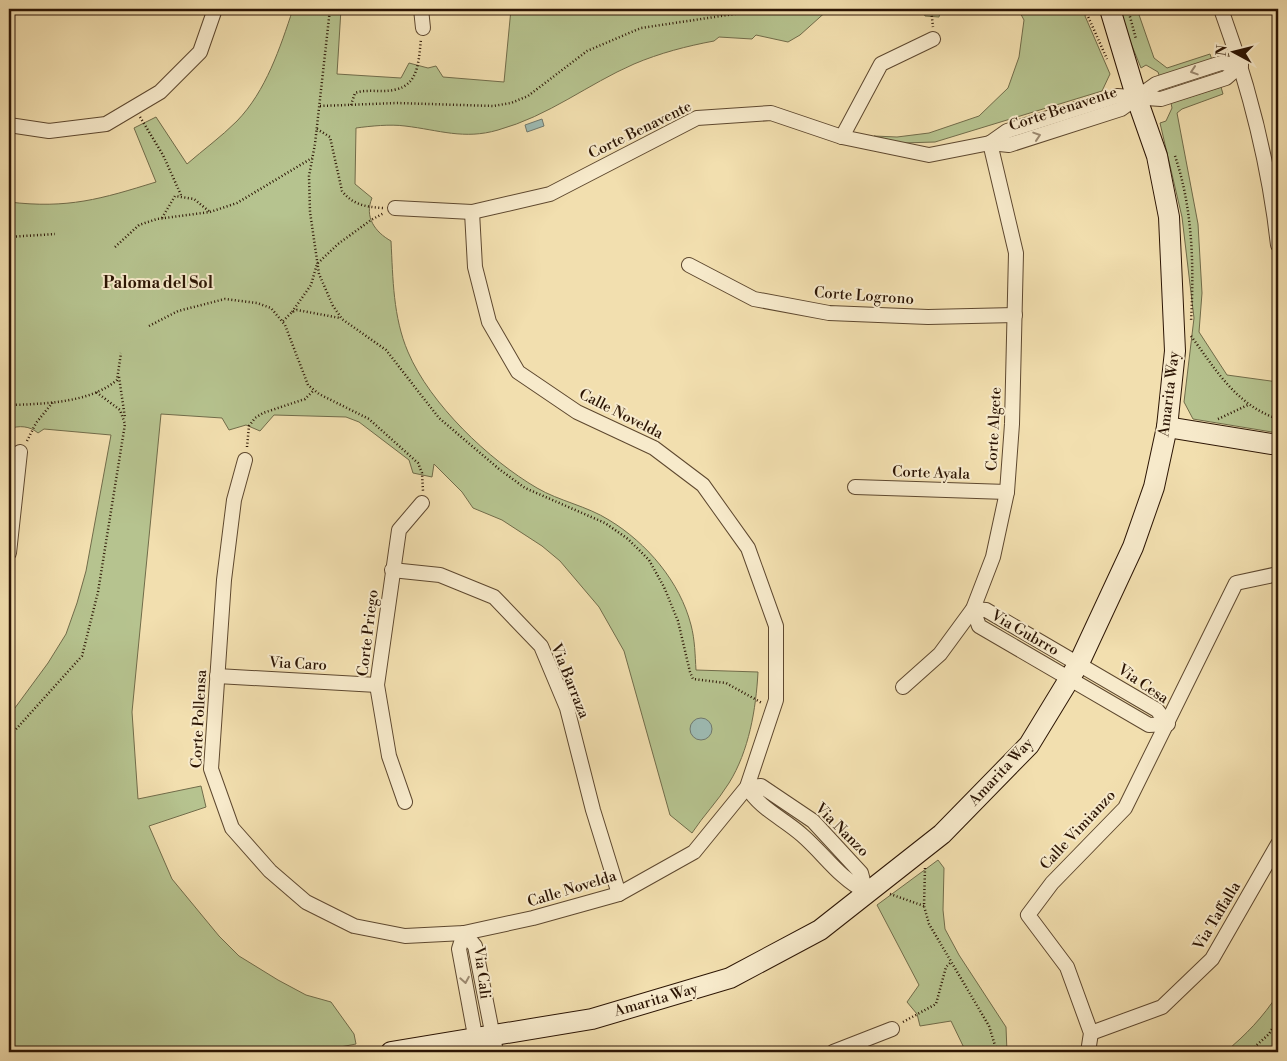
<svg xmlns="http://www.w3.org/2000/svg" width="1287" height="1061" viewBox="0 0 1287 1061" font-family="'Libre Bodoni',serif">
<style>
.green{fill:#b6c38f;stroke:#716c4a}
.water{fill:#9dbbb4;stroke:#70796e}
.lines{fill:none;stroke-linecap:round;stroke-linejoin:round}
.street-casing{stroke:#5e482f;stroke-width:16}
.secondary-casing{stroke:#2c1504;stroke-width:22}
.path{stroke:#2c1504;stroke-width:2.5;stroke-dasharray:1 2.5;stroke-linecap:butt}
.street{stroke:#f7eacb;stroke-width:14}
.secondary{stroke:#f7eacb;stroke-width:20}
.oneway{stroke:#9c8a71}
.labels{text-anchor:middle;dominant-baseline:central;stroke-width:4;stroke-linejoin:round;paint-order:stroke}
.street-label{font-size:15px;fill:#2c1504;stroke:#f7eacb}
.neighbourhood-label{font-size:16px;font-weight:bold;fill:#2c1504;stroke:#f7eacb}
</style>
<rect width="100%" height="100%" fill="#f2dfaf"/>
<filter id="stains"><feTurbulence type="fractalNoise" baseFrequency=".004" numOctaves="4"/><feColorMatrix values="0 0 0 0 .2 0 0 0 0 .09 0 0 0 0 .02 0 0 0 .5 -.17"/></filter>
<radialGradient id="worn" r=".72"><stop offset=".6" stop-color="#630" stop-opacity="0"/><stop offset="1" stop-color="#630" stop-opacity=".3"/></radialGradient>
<g class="green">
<path d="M293 9H341L337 74 401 78 409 63 428 68 436 66 443 77 504 82 511 9H829L800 35 788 42 756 35 752 39 719 37 714 41C687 46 660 53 634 64 588 84 549 116 498 130 464 140 439 130 405 126 390 124 371 126 356 128L355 184 372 198C364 217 375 232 391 241 393 279 393 317 408 352 430 404 489 460 537 488 559 501 587 506 609 520 647 543 680 582 691 625 695 640 695 655 696 670L758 672C756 709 749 751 729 783 718 801 703 816 692 833L670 815 624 651 599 607 560 561 542 546 502 520 473 508 462 492 434 464 432 477 413 473 409 460 359 422 346 417 274 415 260 431 246 425 229 430 222 418 161 414 132 712 138 799 201 786 206 807 149 826 172 879 219 936 239 956 278 980 306 995 331 1002 354 1034 356 1044 314 1052H9V716L48 663 66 634 77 603 86 571 111 435 44 429 38 433C30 426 19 425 9 429V202C68 209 101 199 156 182L134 128 156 117 187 164C203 150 221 137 237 121 266 91 280 48 293 9Z"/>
<polygon points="922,9 941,9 939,17 925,16"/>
<polygon points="1018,9 1087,9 1085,16 1110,74 1102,91 935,142 902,143 874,136 897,137 929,133 979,116 1008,88 1019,57 1024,20"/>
<polygon points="1117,9 1137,9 1154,58 1167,68 1210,54 1212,60 1160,78 1158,72 1146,65 1141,68"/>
<polygon points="1221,87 1223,94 1182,109 1177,113 1198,224 1202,293 1199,332 1227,375 1278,382 1278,433 1193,419 1184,402 1194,318 1182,217 1160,123 1166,121 1172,108 1171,103"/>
<polygon points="938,860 944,868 943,910 945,929 959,955 1006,1027 1007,1052 966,1052 951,1021 920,1026 917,1014 907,1002 919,985 877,905"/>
<path d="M1278 994V1050L1275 1052H1225C1246 1035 1263 1017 1278 994Z"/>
</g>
<g class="water">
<polygon points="542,119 544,126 527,132 525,125"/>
<circle cx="701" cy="729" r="11"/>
</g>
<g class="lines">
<g class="street-casing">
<g id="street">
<polyline points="421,9 423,28"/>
<path d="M1221 9C1249 86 1269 163 1278 245"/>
<polyline points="9,125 49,131 106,124 160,92 200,52 215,9"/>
<polyline points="842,137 881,64 933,39"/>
<polyline points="990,143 1007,131 1117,96 1161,99 1226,78 1241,65"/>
<polyline points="395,208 472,212 550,194 697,118 771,113 842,137 929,155 990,143 1009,145 1121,109 1156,84 1221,63 1241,65"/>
<polyline points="689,265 754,299 829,313 928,317 1015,315"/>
<polyline points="245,460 234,500 224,580 211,769 232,828 270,871 306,902 354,926 405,936 464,933 533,918 619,894 694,852 747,787 776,700 776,626 748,548 703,485 654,448 577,412 518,372 489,322 475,267 472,212"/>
<polyline points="855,487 1007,492"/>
<polyline points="9,553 20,452"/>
<polyline points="392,570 440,575 494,597 541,646 567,708 593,810 619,894"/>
<polygon points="973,609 986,610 1157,710 1168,724 1149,725 979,626"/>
<polyline points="217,676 377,685"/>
<polyline points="903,687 940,654 973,609 993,557 1007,492 1012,424 1016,253 990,143"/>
<path d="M761 786 813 821 861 873 866 892C838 877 825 855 802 835 783 818 760 809 747 787Z"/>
<polyline points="405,802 389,756 377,685 399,530 422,503"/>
<polyline points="464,933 475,946 496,1052"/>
<polyline points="464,933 459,949 478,1052"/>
<polyline points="1091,1033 1162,1007 1212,959 1278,844"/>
<polyline points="833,1052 892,1029"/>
<polyline points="1088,1052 1091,1033 1067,967 1028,915 1052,883 1125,808 1236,583 1278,574"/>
</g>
</g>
<g class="secondary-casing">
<g id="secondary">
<polyline points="1167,427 1278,445"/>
<polyline points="391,1052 592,1019 730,978 820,930 942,834 1029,745 1079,663 1133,547 1154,487 1167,427 1175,351 1169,217 1157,156 1137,99 1110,9"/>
</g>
</g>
<g class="path">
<polyline points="330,9 315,144 309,176 310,212 319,274 333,306 342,319 386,350 439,418 499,469 525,488 605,523 628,539 649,560 664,587 678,621 690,672 693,679 726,683 762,703"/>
<polyline points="931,9 933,27"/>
<polyline points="1082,9 1086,12 1107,59"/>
<polyline points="1129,13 1136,39"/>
<path d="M351 105 355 93C363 90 373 91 382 91 418 91 418 68 421 39"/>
<polyline points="320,106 397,103 493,106 511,103 528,96 587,51 641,28 741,13 784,9"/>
<polyline points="140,117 163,155 181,195"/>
<path d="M317 129 330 137 342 191C353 205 366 207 383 208"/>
<path d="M1175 156C1193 209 1194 267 1191 322"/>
<polyline points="162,218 175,196 194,199 210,212"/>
<polyline points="9,237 55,234"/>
<polyline points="115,247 139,225 157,219 210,212 237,203 312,158"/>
<polyline points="292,312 311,285 317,264 338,244 371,220 384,213"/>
<polyline points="283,321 292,312 297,310 340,318"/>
<polyline points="149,326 178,311 225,299 257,303 271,308 285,325 308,385 319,394 369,419 418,463 422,473 423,491"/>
<path d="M1191 336C1216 370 1236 405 1278 419"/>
<polyline points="119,377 125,418"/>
<path d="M9 405C43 404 90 403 117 380L121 353"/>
<polyline points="1218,419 1248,405"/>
<polyline points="9,436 13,442"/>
<polyline points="27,441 36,423 53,402"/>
<polyline points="247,447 249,426 255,418 263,413 305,399 314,390"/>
<polyline points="9,737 82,656 98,592 125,424 120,410 96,392"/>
<polyline points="925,868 924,906 929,924 989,1026 997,1052"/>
<polyline points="890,894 924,906"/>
<polyline points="903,1022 936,1004 946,967 951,962"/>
<polyline points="1249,1052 1269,1034 1278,1019"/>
</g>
<use href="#street" class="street"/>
<use href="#secondary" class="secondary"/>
</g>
<defs><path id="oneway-chevron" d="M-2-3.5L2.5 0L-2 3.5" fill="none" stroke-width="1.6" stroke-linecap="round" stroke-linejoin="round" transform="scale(1.25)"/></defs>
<g class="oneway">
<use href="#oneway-chevron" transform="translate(1194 71) rotate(162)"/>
<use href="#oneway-chevron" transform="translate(1037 136) rotate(-18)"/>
<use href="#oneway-chevron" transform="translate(465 980) rotate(80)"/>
</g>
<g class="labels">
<g class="street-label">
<text transform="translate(1063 109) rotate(-18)">Corte Benavente</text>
<text transform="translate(640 130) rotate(-26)">Corte Benavente</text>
<text transform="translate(864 296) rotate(4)">Corte Logrono</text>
<text transform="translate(1169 394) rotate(-83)">Amarita Way</text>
<text transform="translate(621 414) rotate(27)">Calle Novelda</text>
<text transform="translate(994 429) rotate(-87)">Corte Algete</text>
<text transform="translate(931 473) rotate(2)">Corte Ayala</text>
<text transform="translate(368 633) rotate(-83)">Corte Priego</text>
<text transform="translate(1025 633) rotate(30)">Via Gubrro</text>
<text transform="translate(298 664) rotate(3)">Via Caro</text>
<text transform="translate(570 681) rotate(68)">Via Barraza</text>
<text transform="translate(1143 684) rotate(34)">Via Cesa</text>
<text transform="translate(199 719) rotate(-87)">Corte Pollensa</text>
<text transform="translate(1001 772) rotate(-47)">Amarita Way</text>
<text transform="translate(842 830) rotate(45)">Via Nanzo</text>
<text transform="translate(1078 830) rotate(-47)">Calle Vimianzo</text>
<text transform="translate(572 889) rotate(-17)">Calle Novelda</text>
<text transform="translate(1217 916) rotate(-59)">Via Taffalla</text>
<text transform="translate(482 973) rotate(83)">Via Cali</text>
<text transform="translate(656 1000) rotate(-16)">Amarita Way</text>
</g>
<g class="neighbourhood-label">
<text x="158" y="283">Paloma del Sol</text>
</g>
</g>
<rect width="1287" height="1061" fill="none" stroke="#f2dfaf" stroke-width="30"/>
<rect x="10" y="10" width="1267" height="1041" fill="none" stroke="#2c1504" stroke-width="2.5"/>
<rect x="15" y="15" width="1257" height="1031" fill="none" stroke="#2c1504"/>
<g transform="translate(1234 52) rotate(277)" stroke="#f7eacb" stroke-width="4" paint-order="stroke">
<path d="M0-4L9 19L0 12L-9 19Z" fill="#2c1504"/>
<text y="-8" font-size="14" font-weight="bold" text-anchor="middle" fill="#2c1504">N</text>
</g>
<rect width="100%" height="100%" filter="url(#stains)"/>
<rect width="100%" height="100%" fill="url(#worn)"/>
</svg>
